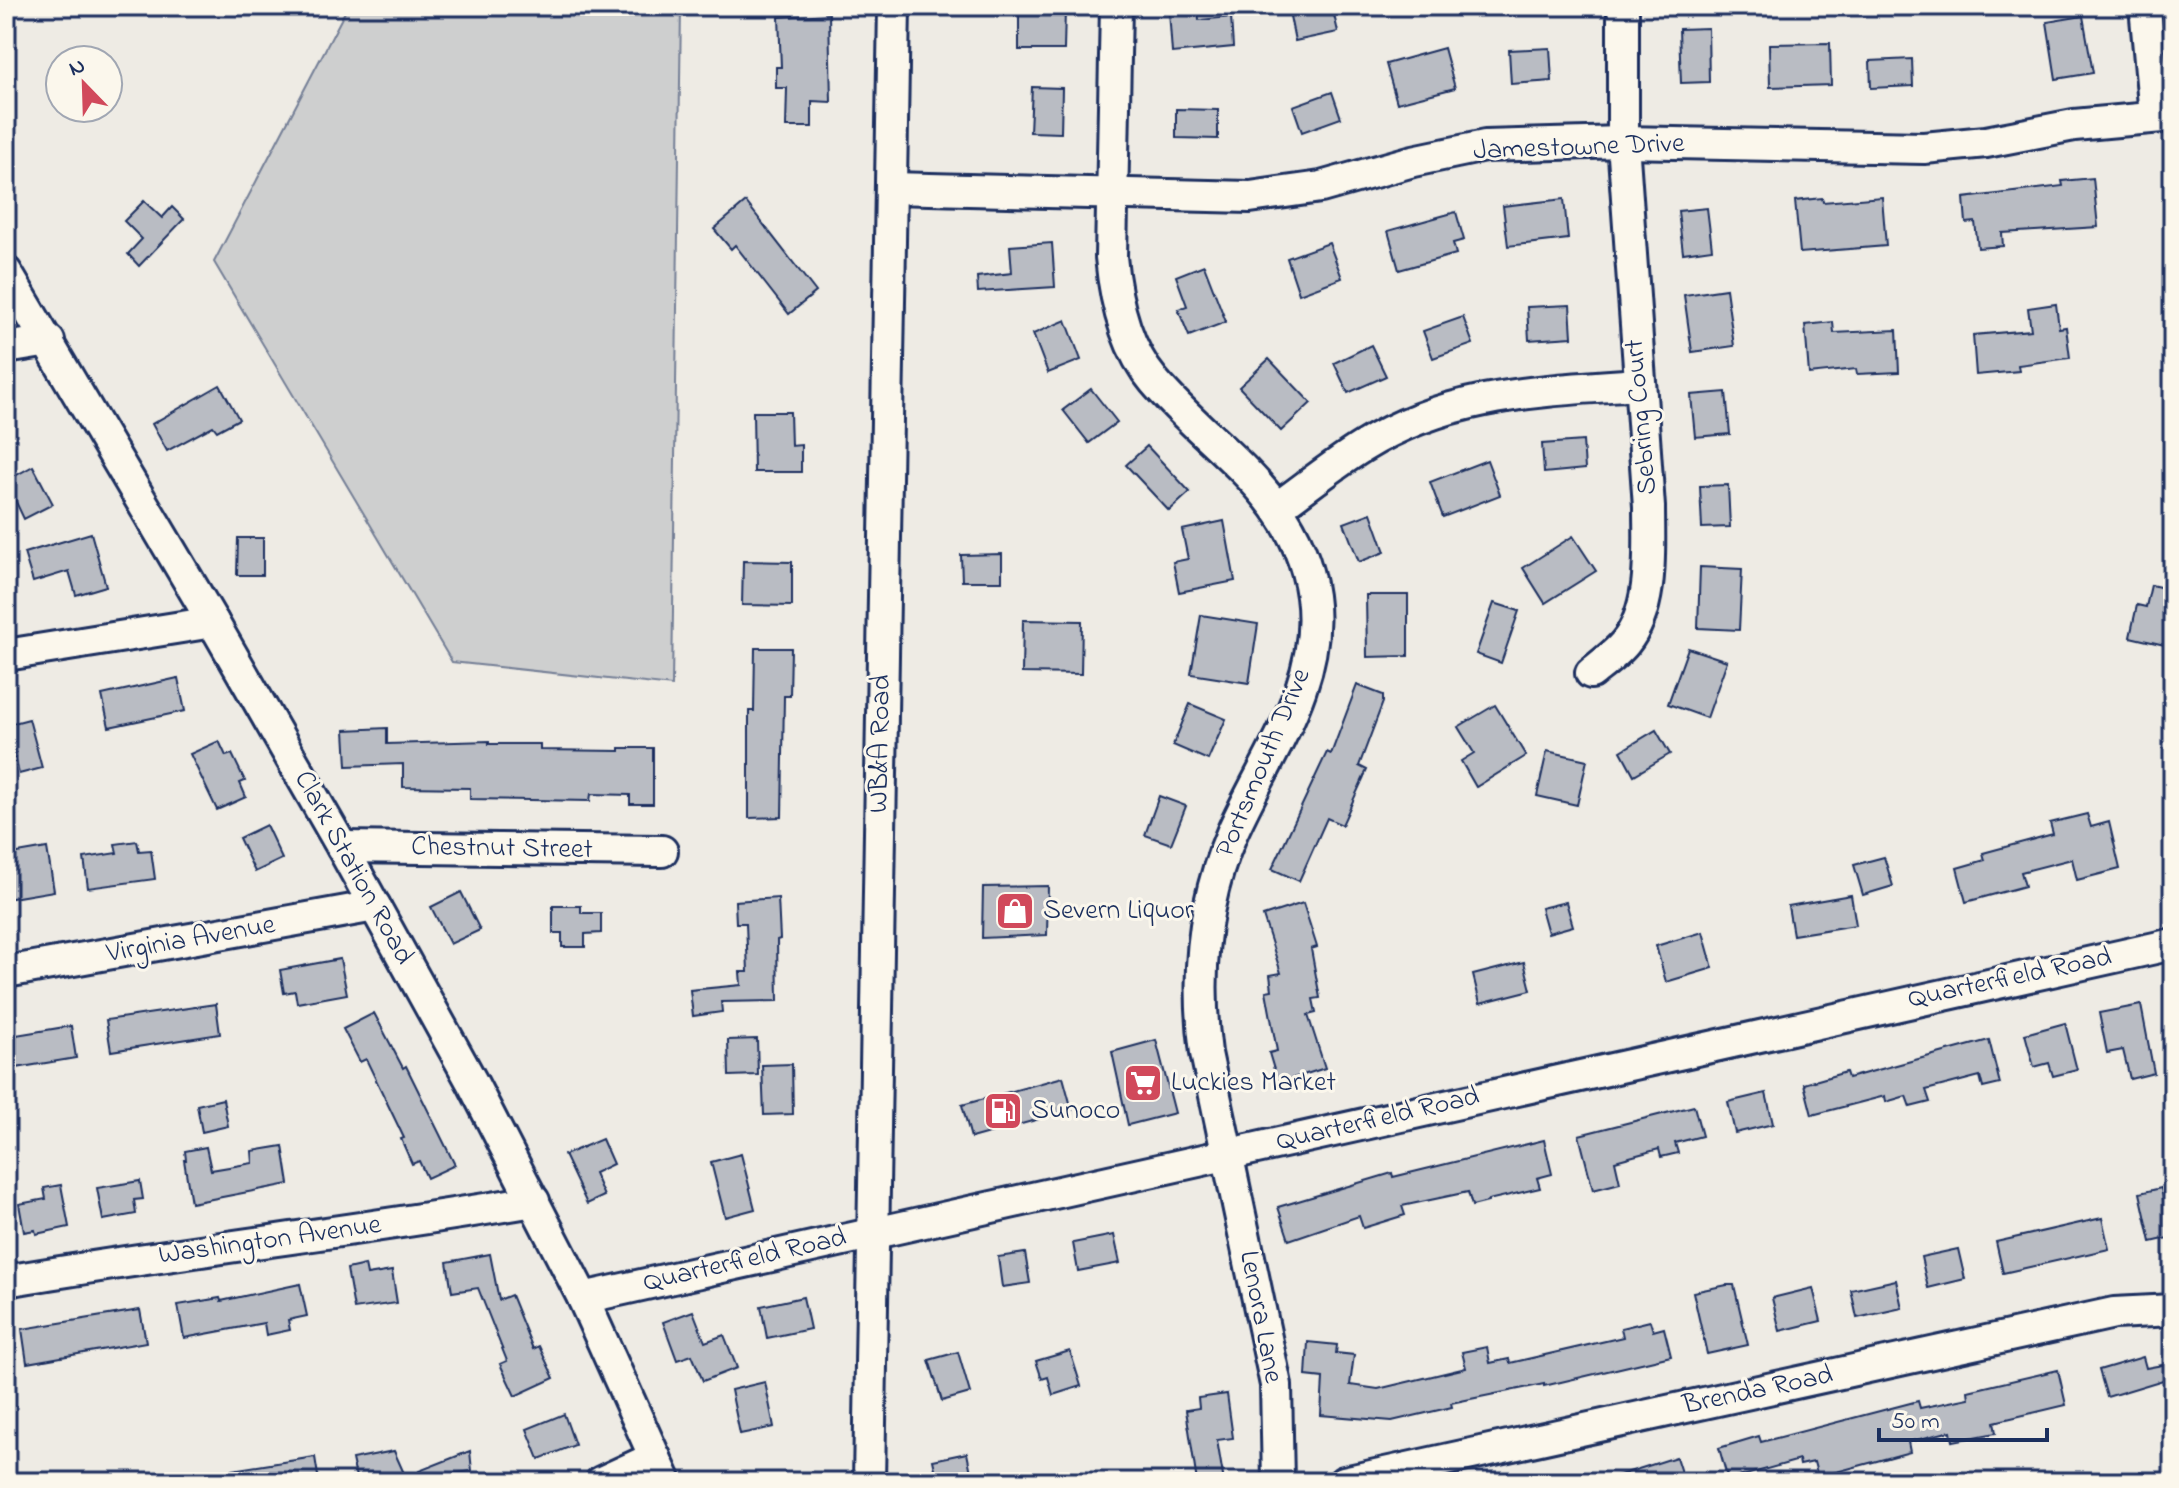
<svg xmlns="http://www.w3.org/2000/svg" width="2179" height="1488" viewBox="0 0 2179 1488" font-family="'Indie Flower',sans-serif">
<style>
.green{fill:#cecfcf;stroke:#747f96;stroke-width:2}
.building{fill:#b9bcc3;stroke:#1b2f5e;stroke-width:2}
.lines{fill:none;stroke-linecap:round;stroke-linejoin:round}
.minor-casing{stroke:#1b2f5e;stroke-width:36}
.minor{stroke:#fbf7ec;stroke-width:30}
.labels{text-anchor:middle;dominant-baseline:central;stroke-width:6;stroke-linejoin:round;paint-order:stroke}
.street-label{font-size:28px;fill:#1b2f5e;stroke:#fbf7ec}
.poi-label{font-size:28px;fill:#1b2f5e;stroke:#fbf7ec;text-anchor:start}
</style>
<rect width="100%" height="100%" fill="#eeebe4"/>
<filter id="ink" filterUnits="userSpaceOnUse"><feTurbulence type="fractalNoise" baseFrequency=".0125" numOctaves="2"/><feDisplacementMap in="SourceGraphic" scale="16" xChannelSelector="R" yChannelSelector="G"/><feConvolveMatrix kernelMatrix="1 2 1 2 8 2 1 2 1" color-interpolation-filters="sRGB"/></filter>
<g filter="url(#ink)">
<polygon class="green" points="348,6 681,6 672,686 452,662 214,262"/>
<g class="building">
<polygon points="1288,6 1332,6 1338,32 1295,41"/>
<polygon points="1198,8 1199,20 1231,17 1233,47 1172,53 1169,11"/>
<polygon points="1019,9 1065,9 1064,50 1019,50"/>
<polygon points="829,14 831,102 812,101 812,127 786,127 787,88 776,88 776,67 781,67 779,17"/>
<polygon points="2083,16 2093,73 2056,79 2047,22"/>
<polygon points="1708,28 1709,82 1681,83 1679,29"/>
<polygon points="1830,43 1831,85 1770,87 1769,44"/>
<polygon points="1444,48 1455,88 1397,103 1386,64"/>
<polygon points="1550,48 1552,81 1511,84 1509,50"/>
<polygon points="1912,59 1913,86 1871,88 1870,61"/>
<polygon points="1032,87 1062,88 1061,133 1030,132"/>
<polygon points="1332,92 1341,118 1302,132 1293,106"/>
<polygon points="1176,109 1218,110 1218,139 1176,138"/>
<polygon points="2093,178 2098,227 2002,233 2003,246 1978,248 1975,222 1966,223 1964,198 2063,186 2062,181"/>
<polygon points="1882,197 1886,246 1800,253 1795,201 1822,198 1823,202"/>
<polygon points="1564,199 1568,239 1508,246 1503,206"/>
<polygon points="144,201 162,218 172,207 184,219 139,266 128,254 142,239 124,221"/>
<polygon points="746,202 816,292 789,314 735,245 731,249 714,229"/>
<polygon points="1707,208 1712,249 1683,253 1678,211"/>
<polygon points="1456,212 1464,240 1453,243 1456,254 1399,270 1388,231"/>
<polygon points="1052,243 1055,287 978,292 977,277 1012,273 1010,246"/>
<polygon points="1329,243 1342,278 1299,294 1287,258"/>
<polygon points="1204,265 1226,322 1189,336 1178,309 1187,306 1176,276"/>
<polygon points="1726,289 1734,346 1692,352 1684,295"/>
<polygon points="2056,304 2059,328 2066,327 2070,358 2018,365 2019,371 1976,375 1973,335 2031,330 2028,308"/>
<polygon points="1570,305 1572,337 1529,340 1527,307"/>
<polygon points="1463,317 1473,344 1433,358 1423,331"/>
<polygon points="1066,320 1081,360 1048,373 1033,334"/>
<polygon points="1833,322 1834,333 1897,330 1899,372 1857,374 1856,369 1809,374 1805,325"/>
<polygon points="1371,345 1386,376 1348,393 1334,363"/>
<polygon points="1269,359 1311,403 1281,431 1239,387"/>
<polygon points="220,385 239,419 217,431 213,426 167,451 152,424"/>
<polygon points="1091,389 1117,422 1089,443 1063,410"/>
<polygon points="1726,392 1730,434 1695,437 1691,395"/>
<polygon points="753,412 790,412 791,446 801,445 801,472 754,472"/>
<polygon points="1583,441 1585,469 1544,473 1542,444"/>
<polygon points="1147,446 1190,492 1169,511 1126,465"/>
<polygon points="1487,460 1500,495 1443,517 1430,482"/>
<polygon points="33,466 53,504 24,519 6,481"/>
<polygon points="1728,485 1730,527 1702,528 1700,486"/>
<polygon points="1371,513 1385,552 1359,562 1344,523"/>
<polygon points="1224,521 1235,581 1179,592 1173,562 1188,559 1182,530"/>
<polygon points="91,533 106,586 76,595 69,571 33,582 24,553"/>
<polygon points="1573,536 1596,571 1545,603 1523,568"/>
<polygon points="238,538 263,538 263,575 237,575"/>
<polygon points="1002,554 1002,581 962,581 961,555"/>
<polygon points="743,561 792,562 792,606 742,605"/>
<polygon points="1700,567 1742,569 1739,630 1698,628"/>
<polygon points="2151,585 2173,590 2173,630 2169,646 2130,637 2137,605 2146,607"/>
<polygon points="1366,595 1408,595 1408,656 1367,657"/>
<polygon points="1494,603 1519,611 1501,663 1476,654"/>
<polygon points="1201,615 1258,624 1249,683 1191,674"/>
<polygon points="1023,620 1082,621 1081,674 1022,673"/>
<polygon points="755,648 791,648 790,696 784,696 782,817 749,818 749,711 754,711"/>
<polygon points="1688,648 1727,661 1707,718 1668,704"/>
<polygon points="178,678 185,711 109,727 102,695"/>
<polygon points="1357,685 1383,695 1383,702 1359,766 1367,770 1342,825 1327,818 1299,881 1272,869 1327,752 1331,754"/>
<polygon points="1190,704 1226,719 1208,760 1173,745"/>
<polygon points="1495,705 1526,756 1476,787 1461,761 1474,753 1458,727"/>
<polygon points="29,719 42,768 19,774 14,752 6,754 6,725"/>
<polygon points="387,728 387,744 489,741 489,744 540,744 540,750 620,751 620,748 653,748 653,804 630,804 630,795 591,794 590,801 470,799 470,788 403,787 403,764 347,766 345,730"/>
<polygon points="1656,730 1670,754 1634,775 1621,751"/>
<polygon points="219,741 226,756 232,754 245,781 240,783 246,797 217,810 190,754"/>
<polygon points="1547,751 1587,760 1577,805 1537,796"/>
<polygon points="1159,796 1186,806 1171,844 1145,835"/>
<polygon points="2087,814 2091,827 2109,822 2120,869 2077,880 2072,859 2060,862 2021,872 2025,886 1966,902 1957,868 1985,860 1983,853 2053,834 2050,823"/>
<polygon points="266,825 282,859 255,872 239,838"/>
<polygon points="137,841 139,851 151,850 155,879 88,888 84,858 117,853 115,844"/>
<polygon points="47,848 54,891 6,899 6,855"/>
<polygon points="1884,857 1893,886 1863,895 1854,865"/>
<polygon points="1048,886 1047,935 982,938 983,887"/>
<polygon points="461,892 480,930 450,944 431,907"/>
<polygon points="1851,895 1856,925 1793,935 1788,906"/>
<polygon points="778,898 780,939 777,940 778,1001 721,1002 722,1012 693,1016 690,990 741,985 740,972 748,972 746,923 736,923 735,901"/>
<polygon points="1566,902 1573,926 1548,933 1541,908"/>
<polygon points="1303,903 1317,947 1311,949 1320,998 1313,999 1316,1013 1308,1015 1325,1068 1278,1083 1269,1053 1277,1051 1266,991 1272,990 1270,975 1281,973 1263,916"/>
<polygon points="553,906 581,906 581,913 601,913 601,933 585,934 585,947 562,947 562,933 553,933"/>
<polygon points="1703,932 1713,968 1666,982 1656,946"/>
<polygon points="340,959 347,994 297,1003 295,991 284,993 280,970"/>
<polygon points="1524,962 1531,990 1480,1003 1473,975"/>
<polygon points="216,1004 220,1034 111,1051 106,1020"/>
<polygon points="2141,1005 2154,1073 2130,1079 2123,1050 2107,1053 2099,1013"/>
<polygon points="374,1013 403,1068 406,1066 455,1165 427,1178 419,1161 412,1164 401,1139 404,1138 366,1059 360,1062 343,1029"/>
<polygon points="2065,1023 2077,1070 2053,1076 2049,1063 2034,1067 2025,1034"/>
<polygon points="71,1026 76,1058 16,1068 10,1036"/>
<polygon points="757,1039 758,1075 729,1076 728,1040"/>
<polygon points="1156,1040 1175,1113 1128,1125 1112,1052"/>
<polygon points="1989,1040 2000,1084 1983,1088 1980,1076 1926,1090 1930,1102 1910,1107 1906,1096 1886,1102 1885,1096 1812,1115 1804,1084 1846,1072 1848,1078"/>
<polygon points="792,1064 793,1114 764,1115 762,1065"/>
<polygon points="1063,1077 1072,1110 971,1138 962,1105"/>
<polygon points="1766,1093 1773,1124 1735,1133 1728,1102"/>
<polygon points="223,1099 228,1126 202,1132 197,1105"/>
<polygon points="1694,1106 1702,1136 1675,1143 1678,1153 1661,1157 1659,1149 1615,1161 1620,1183 1593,1190 1579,1135"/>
<polygon points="602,1139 613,1164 594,1173 604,1196 587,1204 564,1155"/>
<polygon points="1544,1140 1552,1174 1537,1178 1540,1188 1488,1200 1488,1202 1472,1206 1468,1192 1402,1206 1405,1215 1363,1228 1359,1216 1289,1240 1278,1207 1392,1173 1393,1177"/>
<polygon points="283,1146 289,1184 191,1203 184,1160 186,1160 185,1151 206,1147 211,1170 253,1163 252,1151"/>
<polygon points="741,1154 755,1209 725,1217 711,1162"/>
<polygon points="140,1181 143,1199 134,1200 136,1214 103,1220 97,1188"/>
<polygon points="61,1185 69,1227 36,1234 35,1230 24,1232 19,1204 46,1199 44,1188"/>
<polygon points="2161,1188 2165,1205 2173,1204 2173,1237 2151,1242 2140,1193"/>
<polygon points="2102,1218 2109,1249 2003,1273 1996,1242"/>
<polygon points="1114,1235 1120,1263 1078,1271 1073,1243"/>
<polygon points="1958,1249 1965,1279 1928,1288 1921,1257"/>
<polygon points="1025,1253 1030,1283 1002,1287 998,1257"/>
<polygon points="490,1254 499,1300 511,1295 533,1349 539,1346 554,1378 515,1396 500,1364 507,1361 478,1288 452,1292 447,1262"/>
<polygon points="365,1265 367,1275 392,1271 397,1303 354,1309 347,1269"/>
<polygon points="1896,1280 1902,1308 1857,1318 1851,1290"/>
<polygon points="300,1284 307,1316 288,1320 290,1330 266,1335 264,1323 184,1338 178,1305 220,1298 221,1301"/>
<polygon points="1727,1285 1734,1285 1748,1345 1707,1354 1693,1292"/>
<polygon points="1813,1288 1821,1321 1780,1331 1772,1298"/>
<polygon points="803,1297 810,1329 767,1338 761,1306"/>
<polygon points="140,1310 146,1342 27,1363 22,1329"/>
<polygon points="693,1311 705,1342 724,1335 737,1368 703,1381 692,1355 677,1360 663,1322"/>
<polygon points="1650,1321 1653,1331 1664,1328 1671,1356 1544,1386 1544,1384 1451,1403 1452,1407 1392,1421 1321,1415 1323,1378 1306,1376 1308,1342 1337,1345 1336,1353 1354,1355 1350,1385 1378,1389 1466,1368 1462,1352 1487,1347 1490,1363 1509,1359 1510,1363 1623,1337 1621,1328"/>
<polygon points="1070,1351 1081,1386 1053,1395 1048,1377 1042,1379 1036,1361"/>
<polygon points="958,1352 970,1393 942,1401 929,1360"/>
<polygon points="2143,1357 2146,1368 2173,1363 2173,1377 2107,1397 2099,1370"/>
<polygon points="2058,1370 2066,1405 1994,1422 1996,1433 1953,1441 1951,1431 1908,1442 1910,1452 1818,1477 1814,1462 1800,1465 1799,1460 1728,1480 1719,1448 1759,1436 1761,1442 1918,1401 1920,1408 1969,1398 1968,1391"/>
<polygon points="765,1382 774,1427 740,1434 731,1390"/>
<polygon points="1227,1394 1233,1438 1217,1440 1224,1482 1197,1482 1186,1410 1199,1408 1198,1398"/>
<polygon points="564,1414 575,1445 539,1459 527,1429"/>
<polygon points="394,1451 407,1480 357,1482 352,1459"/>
<polygon points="470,1451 472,1471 421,1478 419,1471"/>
<polygon points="967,1453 973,1482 938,1482 933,1460"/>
<polygon points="315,1457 319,1482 226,1482 225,1471"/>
<polygon points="1676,1457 1684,1482 1610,1482 1610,1478"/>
</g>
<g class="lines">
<g class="minor-casing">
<g id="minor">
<path d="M1116 6 1111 257C1115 300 1126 348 1154 381 1215 453 1298 494 1312 596 1324 683 1265 758 1232 833 1202 903 1196 978 1206 1053L1276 1385 1278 1482"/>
<polyline points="2145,6 2155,116"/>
<polyline points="891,188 1250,197 1321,187 1413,161 1485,146 1623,142 1924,148 1986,142 2074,125 2173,116"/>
<polyline points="6,272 213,622 342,847 473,1084 583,1298 666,1482"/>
<polyline points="6,348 49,341"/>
<path d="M1278 507C1306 487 1333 465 1362 447 1448 393 1541 391 1638 384"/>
<polyline points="6,655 213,622"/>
<path d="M1591 673C1602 664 1616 654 1625 643 1654 608 1649 550 1649 507L1623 142V6"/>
<polyline points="342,847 662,851"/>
<polyline points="6,972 375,906"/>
<path d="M6 1281C182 1251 359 1231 534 1201"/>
<polyline points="583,1298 2173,944"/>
<polyline points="601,1482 655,1457"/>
<polyline points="869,1482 894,6"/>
<polyline points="1344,1482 2114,1313 2173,1310"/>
</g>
</g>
<use href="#minor" class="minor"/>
</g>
</g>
<defs>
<g id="shop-square" transform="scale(2)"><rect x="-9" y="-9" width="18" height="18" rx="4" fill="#d1495b" stroke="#fbf7ec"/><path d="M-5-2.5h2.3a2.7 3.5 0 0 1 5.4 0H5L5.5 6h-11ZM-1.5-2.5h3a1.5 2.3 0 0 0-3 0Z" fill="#fff"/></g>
<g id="supermarket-square" transform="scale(2)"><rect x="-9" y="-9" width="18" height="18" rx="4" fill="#d1495b" stroke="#fbf7ec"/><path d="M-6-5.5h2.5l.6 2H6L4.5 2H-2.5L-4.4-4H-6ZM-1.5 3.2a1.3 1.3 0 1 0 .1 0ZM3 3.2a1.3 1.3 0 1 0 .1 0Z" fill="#fff"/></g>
<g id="fuel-square" transform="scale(2)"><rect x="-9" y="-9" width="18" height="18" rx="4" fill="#d1495b" stroke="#fbf7ec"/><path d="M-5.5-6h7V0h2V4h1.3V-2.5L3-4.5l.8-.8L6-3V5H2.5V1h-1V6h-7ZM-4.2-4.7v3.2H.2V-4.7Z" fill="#fff"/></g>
</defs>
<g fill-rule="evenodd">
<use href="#shop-square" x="1015" y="911"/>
<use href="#supermarket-square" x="1143" y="1083"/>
<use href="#fuel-square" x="1003" y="1111"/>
</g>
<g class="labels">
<g class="street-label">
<text transform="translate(1579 148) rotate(-2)">Jamestowne Drive</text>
<text transform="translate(1642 417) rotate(-95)">Sebring Court</text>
<text transform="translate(881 744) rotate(-89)">WB&amp;A Road</text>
<text transform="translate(1264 763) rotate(-67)">Portsmouth Drive</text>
<text transform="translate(502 849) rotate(1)">Chestnut Street</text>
<text transform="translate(353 868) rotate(61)">Clark Station Road</text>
<text transform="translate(191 940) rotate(-10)">Virginia Avenue</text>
<text transform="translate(2010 979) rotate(-12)">Quarterfield Road</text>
<text transform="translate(1378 1120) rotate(-13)">Quarterfield Road</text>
<text transform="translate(270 1241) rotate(-8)">Washington Avenue</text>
<text transform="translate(745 1261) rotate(-13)">Quarterfield Road</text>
<text transform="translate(1260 1317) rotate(79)">Lenora Lane</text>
<text transform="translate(1758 1391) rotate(-12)">Brenda Road</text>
</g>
<g class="poi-label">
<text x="1043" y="911">Severn Liquor</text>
<text x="1171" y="1083">Luckies Market</text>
<text x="1031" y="1111">Sunoco</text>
</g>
</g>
<rect width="2179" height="1488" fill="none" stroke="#fbf7ec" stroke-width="32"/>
<rect x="16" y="16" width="2147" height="1456" fill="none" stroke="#1b2f5e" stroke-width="3" filter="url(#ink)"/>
<g transform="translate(84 84) rotate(337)"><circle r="38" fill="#fbf7ec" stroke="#a1a7b3" stroke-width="2"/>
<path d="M0-6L14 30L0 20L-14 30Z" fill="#d1495b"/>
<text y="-12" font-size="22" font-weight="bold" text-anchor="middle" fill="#1b2f5e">N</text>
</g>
<path d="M1879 1428v12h168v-12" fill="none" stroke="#1b2f5e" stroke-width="4"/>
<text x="1891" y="1428" font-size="24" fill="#1b2f5e" stroke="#fbf7ec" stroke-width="6" paint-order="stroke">50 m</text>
</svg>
